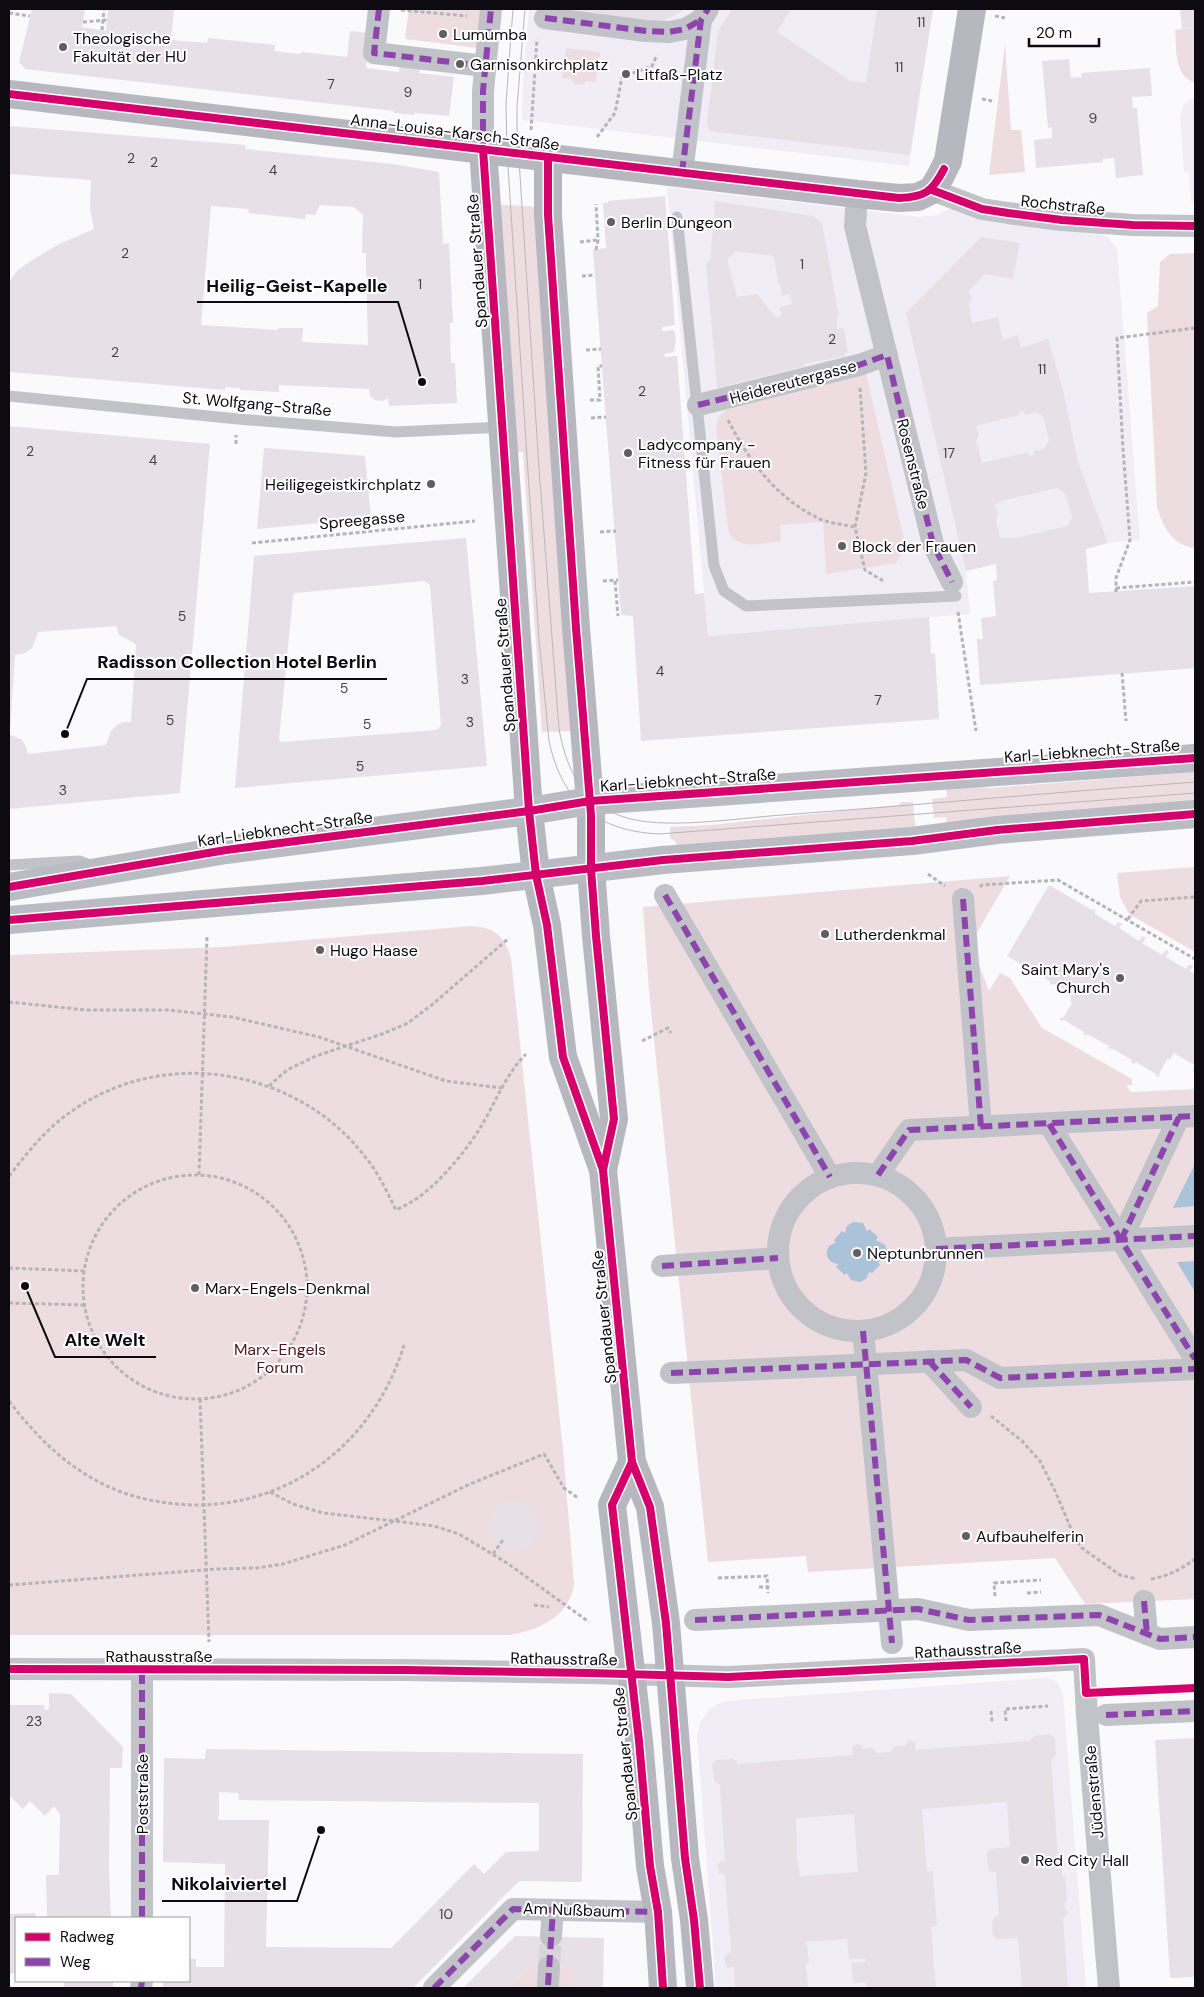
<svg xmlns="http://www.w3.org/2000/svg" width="1204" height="1997" viewBox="0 0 1204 1997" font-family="'DM Sans',sans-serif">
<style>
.built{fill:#f1edf6}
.green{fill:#eedde0}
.water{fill:#abc3d9}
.building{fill:#e7e0e6;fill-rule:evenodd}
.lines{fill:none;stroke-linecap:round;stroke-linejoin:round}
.street-tunnel{stroke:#d6d5d9;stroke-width:22;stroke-dasharray:22 11;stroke-linecap:butt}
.path{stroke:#b4b5b9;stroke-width:3;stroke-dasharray:4 2.5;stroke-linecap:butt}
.lane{stroke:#c1c3c9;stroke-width:11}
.street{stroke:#c1c3c9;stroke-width:22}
.secondary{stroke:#b7b8bf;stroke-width:28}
.primary{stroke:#b9bcc2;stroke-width:28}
.tram{stroke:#b6b7bb;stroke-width:1}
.quiet{stroke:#8e44ad;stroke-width:6;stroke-dasharray:12 6;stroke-linecap:butt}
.cycleway-casing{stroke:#fff;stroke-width:11}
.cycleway{stroke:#d6006c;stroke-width:8}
.poi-dot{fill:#605e64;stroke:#fff;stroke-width:2}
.labels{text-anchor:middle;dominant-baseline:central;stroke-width:4;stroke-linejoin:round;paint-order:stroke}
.number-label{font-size:14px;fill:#444048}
.poi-label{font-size:16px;fill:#0d0a12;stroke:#fff;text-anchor:start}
.street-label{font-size:16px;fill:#0d0a12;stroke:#fff}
.park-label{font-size:16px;fill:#501626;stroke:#fff}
.leader{fill:none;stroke:#0d0a12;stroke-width:2}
.callout-dot{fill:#0d0a12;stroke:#fff;stroke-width:2}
.callout-label{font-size:18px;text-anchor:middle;font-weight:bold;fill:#0d0a12;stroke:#fff;stroke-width:4;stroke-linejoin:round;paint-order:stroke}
</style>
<rect width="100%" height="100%" fill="#faf9fc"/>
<g class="built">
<polygon points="529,9 933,9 909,166 522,120 523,81"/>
<polygon points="1195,97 1195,201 1191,201 1189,172 1184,172 1180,116 1185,103"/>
<polygon points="667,187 919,217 937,215 950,208 1102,234 1108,237 1117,249 1140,540 1108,543 1078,551 1075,545 966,571 970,614 708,636"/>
<polygon points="1045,1678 1051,1679 1057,1682 1063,1693 1086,1988 716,1988 697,1734 701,1721 708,1711 718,1704 727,1701"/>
</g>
<g class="green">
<polygon points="409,9 483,9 478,48 405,39"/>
<path d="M1195 28V83C1173 75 1177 50 1175 30Z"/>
<polygon points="1005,44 1011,130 1021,130 1025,172 989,175"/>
<polygon points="566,48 600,52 596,82 586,81 584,84 577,85 570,79 562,78"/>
<polygon points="493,204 536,207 575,731 542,732 523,452 510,452"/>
<path d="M1195 253V548C1173 546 1162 526 1157 506L1147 313 1158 306 1160 262 1170 254Z"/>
<path d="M866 373 906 548 896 563 826 574 823 522 780 525 781 541C763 543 734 552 728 529L716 427 719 416 727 409Z"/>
<polygon points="1195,772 1195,804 947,827 946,817 934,818 932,799 947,797 946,788 969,786 990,788"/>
<polygon points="902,802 913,802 916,831 679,848 675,841 670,838 670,827 711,825 898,805"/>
<polygon points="1195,867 1195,952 1129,914 1120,897 1117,873"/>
<polygon points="1010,876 971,943 989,991 1000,973 1010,978 1042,1028 1132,1079 1132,1085 1126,1085 1131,1092 1195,1089 1195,1599 1085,1604 1055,1558 808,1572 806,1556 708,1562 649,991 643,907"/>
<path d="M472 926C495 928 504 935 511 958L563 1450 574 1583C571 1616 539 1630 510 1635H9V955L221 947Z"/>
<polygon points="530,1967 573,1968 573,1988 507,1988"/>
</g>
<g class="water">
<polygon points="1195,1164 1195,1206 1173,1208"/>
<path d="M853 1222 863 1223 867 1231 869 1229 878 1237 876 1240 885 1245 888 1252 885 1259 878 1262 880 1265 872 1273 869 1272 866 1279 860 1282 851 1280 847 1273 845 1275 836 1267 838 1264C828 1263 824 1255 829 1246L836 1242 834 1240 842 1231 845 1233 847 1226Z"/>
<polygon points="1195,1261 1195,1292 1177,1262"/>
</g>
<g class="building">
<polygon points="32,9 85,9 82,27 106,31 108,9 174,9 171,40 207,43 208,38 275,45 274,51 301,54 301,52 347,57 350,31 370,33 366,68 399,72 400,63 420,65 419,73 454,77 449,116 414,113 414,115 394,113 394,111 25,69 19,62"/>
<polygon points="547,9 684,9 679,13 664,20 645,23"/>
<polygon points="732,9 791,9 777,32 851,81 866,83 877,9 933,9 910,155 709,131 707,123 718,31"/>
<polygon points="1180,9 1195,9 1195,28 1182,29"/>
<polygon points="1069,59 1071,78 1082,77 1081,73 1150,68 1152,96 1132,97 1133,108 1137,108 1143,175 1116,178 1114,158 1103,159 1103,162 1036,168 1034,140 1052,138 1052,127 1048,128 1042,61"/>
<path d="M9 126 246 145 245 149 393 164 439 172 443 244 449 243 453 323H450L451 363H455L457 403 389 406 388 398 383 401 375 400 370 396 369 389 279 385V392L240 390V388L225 387V390L9 372V282L17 271 29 262 59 244 94 229 90 208 91 180 9 174ZM320 205 354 207 363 215 362 253H366V264L368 345 302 342 303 328H278V330L201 325 211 206 249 209 248 213 305 219 306 214 315 215Z"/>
<polygon points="665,196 675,325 662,327 662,331 674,330 676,340 674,352 664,354 665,357 677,356 695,594 704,593 708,636 929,617 931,654 935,653 939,719 641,741 633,616 621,615 593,250 606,248 603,203 608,203 608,201"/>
<path d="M715 201 813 216 822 223 839 317H837V329L844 328 848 353 844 354 845 356 804 364 805 366 717 388 706 263 710 262ZM736 251 774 256 778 284H780L782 296 790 294 792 304 779 308 782 315 776 318 757 294 737 297 727 259Z"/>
<path d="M981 237 1020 243 1013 279 985 274 968 292 972 297 969 305 972 323 998 317 1003 340 1018 335 1021 348 1048 339 1063 390 1078 462 1108 543 1086 549 1089 593 1195 586V668L980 685 977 639H983L981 618 996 616 993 581 997 580 996 564 966 571 906 313ZM1024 411 1025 415 1036 412 1043 416 1049 440 1044 449 1034 451V455L1030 456 1028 452 982 463 976 441 979 435 976 426 1019 415V413ZM1057 488 1065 493 1072 517 1068 526 1015 538H1000L996 520 998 513 995 505 1005 500Z"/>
<polygon points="9,426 210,444 180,793 9,809 9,734 22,740 26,747 28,754 106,745 111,731 117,725 123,722 131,722 136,644 119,635 116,626 38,632 32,648 25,653 15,655 10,731 9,731"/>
<polygon points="264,448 365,456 371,518 257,529"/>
<path d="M466 538 487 766 235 788 254 556ZM424 581 430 585 441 725 439 728 436 730 281 742 279 739 293 595 295 593Z"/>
<polygon points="1049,885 1092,910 1095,909 1095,914 1115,926 1118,922 1122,924 1119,928 1139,941 1142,936 1146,938 1142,943 1162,955 1166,950 1169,952 1166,957 1186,969 1189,964 1193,966 1190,971 1195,974 1195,1073 1193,1072 1194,1065 1174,1053 1170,1060 1168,1058 1159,1074 1160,1076 1157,1077 1156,1074 1136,1062 1134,1064 1131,1062 1132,1060 1111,1048 1110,1050 1108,1048 1109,1046 1087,1034 1086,1036 1083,1034 1084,1032 1064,1020 1061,1021 1060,1018 1063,1018 1072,1003 1070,1001 1071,998 1070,994 1055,984 1050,985 1050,981 1007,956"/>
<circle cx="513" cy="1526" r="25"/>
<polygon points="49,1693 71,1694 123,1747 122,1768 110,1768 109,1870 111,1918 47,1918 46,1875 59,1875 60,1814 54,1806 45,1816 30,1801 23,1809 9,1795 9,1705 45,1705 44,1710 49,1709"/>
<path d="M1050 1734 1055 1738 1056 1755 1051 1759 1058 1859 1064 1862 1065 1867H1062V1876L1065 1875 1067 1902H1065V1911L1068 1910V1914L1063 1918 1068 1988H1022L1018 1938 997 1939 993 1936 992 1921 995 1916H999L996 1872H992L988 1869 987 1853 990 1849 1010 1847 1007 1802 922 1809 927 1872 933 1871 937 1926 931 1927 936 1988H867L866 1982 853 1983 851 1963 865 1962V1959H849L847 1939 805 1942V1944H807L809 1963 806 1965 808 1988H735L734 1967 728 1968 725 1965V1956L727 1954 731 1953 725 1875 719 1873 718 1865 721 1861 725 1862 720 1785 714 1781 712 1764 716 1760 733 1759 737 1761V1764L853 1755 852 1747 857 1744 862 1745 863 1749 873 1748 877 1753 891 1752 894 1746H904L908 1740 915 1742V1750L1030 1741 1034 1736ZM854 1814 858 1872 800 1876 797 1858 796 1818Z"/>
<polygon points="1195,1738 1195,1977 1170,1978 1155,1740"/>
<path d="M206 1749 583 1754 582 1882 519 1881 413 1988H223L214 1987V1988H163V1981H189V1959H196V1967H224L225 1864 163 1862 164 1758 205 1759ZM219 1792 238 1793 239 1800 539 1803V1851L506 1852 484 1874 474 1864 391 1948 266 1947 269 1820H218V1817H219Z"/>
<polygon points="35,1913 36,1918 16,1918 16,1973 9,1974 9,1914"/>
<polygon points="515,1936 604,1938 603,1988 573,1988 573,1968 530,1967 507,1988 463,1988"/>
<rect x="64" y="1981" width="49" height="7"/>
</g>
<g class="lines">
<polyline class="street-tunnel" points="549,1967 551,1936"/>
<g class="path">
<polyline points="401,10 467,16"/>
<polyline points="9,13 30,16"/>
<polyline points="995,16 1005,18"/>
<polyline points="83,22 107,20"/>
<polyline points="102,30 104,9"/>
<polyline points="982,99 992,101"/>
<polyline points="531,130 537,39"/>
<polyline points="597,137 615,113 622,77 652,66 657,55"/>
<polyline points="580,242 598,240"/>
<polyline points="596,250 598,240 596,204"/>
<polyline points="582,276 595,275"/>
<polyline points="586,350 601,349"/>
<polyline points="860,388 866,473 855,527 865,570 885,582"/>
<polyline points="590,400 600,400 598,366 602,366"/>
<polyline points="591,418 606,417"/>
<path d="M728 420C748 459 774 495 814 516 825 523 842 524 855 527"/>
<polyline points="236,444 236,435"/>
<polyline points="600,532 616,531"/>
<polyline points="252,543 475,521"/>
<polyline points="603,581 618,580"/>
<polyline points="615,581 618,616"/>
<polyline points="1116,588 1195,582"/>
<polyline points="1116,592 1116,578 1130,540 1123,449 1117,338 1195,328"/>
<polyline points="958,612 976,731"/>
<polyline points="1122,673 1126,721"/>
<polyline points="928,874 945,886"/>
<polyline points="980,887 982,885 1058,880 1195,959"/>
<polyline points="1128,919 1141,901 1195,897"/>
<polyline points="9,1002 86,1010 168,1010 232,1017 319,1037 446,1081 502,1088"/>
<polyline points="642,1041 668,1028 671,1033"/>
<polyline points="269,1086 287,1070 316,1056 382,1034 408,1023 433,1004 509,938"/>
<circle cx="195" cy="1287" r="112"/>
<polyline points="199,1175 207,937"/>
<path d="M9 1176C29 1151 47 1127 75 1109 167 1046 299 1069 366 1158 379 1174 387 1192 396 1210 404 1206 412 1202 419 1197 443 1179 466 1151 482 1125 496 1101 506 1074 526 1054"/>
<polyline points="9,1268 84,1271"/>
<polyline points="9,1303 85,1305"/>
<polyline points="200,1399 209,1642"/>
<path d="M9 1401C36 1436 64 1465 105 1485 131 1498 163 1504 193 1505 294 1506 375 1440 404 1345"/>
<polyline points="991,1416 1022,1441 1040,1461 1056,1493 1074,1536 1082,1548 1120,1575 1137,1579"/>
<polyline points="270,1492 293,1504 323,1513 394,1521 470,1484 544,1454 564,1488 578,1498"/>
<polyline points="493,1554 503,1540"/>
<polyline points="718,1578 767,1576 768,1593"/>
<path d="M1151 1579C1169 1576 1181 1569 1195 1559"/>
<polyline points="9,1585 218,1569 257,1568 283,1564 345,1545 394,1521 434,1526 459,1534 507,1563 589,1622"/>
<polyline points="759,1587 768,1587"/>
<polyline points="1027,1593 1041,1592"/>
<polyline points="995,1596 994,1583 1041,1580"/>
<polyline points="534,1605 549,1607"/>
<polyline points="991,1711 992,1722"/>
<polyline points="1006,1721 1005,1709 1048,1706"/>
</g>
<g class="lane">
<polyline points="677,217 714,566 724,591 746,606 956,596"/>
<polyline points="9,396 238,419 396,432 503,427"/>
<polyline points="9,865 79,861 90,865"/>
</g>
<g class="street">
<polyline points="379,9 374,53 485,66"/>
<polyline points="545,18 646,31 669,32 685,29 701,20"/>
<polyline points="483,149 483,91 491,9"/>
<polyline points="682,173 701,20 708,9"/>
<polyline points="932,190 982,209 1008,213 1062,220 1133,225 1195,226"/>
<polyline points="857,194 855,226 933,544 952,582"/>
<polyline points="698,405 859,365 887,355"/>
<polyline points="665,895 830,1177"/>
<polyline points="963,899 981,1127"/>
<polyline points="1049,1124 1195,1359"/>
<circle cx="857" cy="1252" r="79"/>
<polyline points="878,1175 909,1130 1195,1116"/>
<polyline points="1121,1240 1179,1117"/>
<polyline points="936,1249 1195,1236"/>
<polyline points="662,1266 778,1258"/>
<polyline points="863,1331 892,1643"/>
<polyline points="929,1361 971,1407"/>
<polyline points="671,1373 966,1360 1000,1378 1195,1369"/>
<polyline points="1144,1601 1147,1634"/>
<polyline points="695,1620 918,1609 969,1620 1099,1615 1160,1639 1195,1637"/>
<polyline points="9,1669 405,1670 590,1673 728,1677 1084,1659 1087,1716 1109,1988"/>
<polyline points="1106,1715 1195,1711"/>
<polyline points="142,1918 142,1670"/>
<polyline points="551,1936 553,1910"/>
<polyline points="548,1985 549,1967"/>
<polyline points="141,1988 142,1981"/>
<polyline points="434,1988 513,1909 658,1912"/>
</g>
<g class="secondary">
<polyline points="9,94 857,194 899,198 918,197 932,190 940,177 948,161 972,9"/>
<polyline points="483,149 529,811 536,875 547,925 563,1057 603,1170 632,1462 650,1507 666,1623 685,1858 694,1920 700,1988"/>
<polyline points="548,157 548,215 576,628 591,815 591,869 596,936 614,1119 603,1170"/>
<polyline points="632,1462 612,1505 639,1741 650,1866 658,1912 663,1988"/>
</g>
<g class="primary">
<polyline points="9,887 226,850 529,811 590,801 1195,758"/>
<polyline points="9,920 482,881 663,860 912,841 997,830 1195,814"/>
</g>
<g class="tram">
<path d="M513 9 506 103 507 152 539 639 549 741C562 802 597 831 659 834L1195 793"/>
<path d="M525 9 517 107V129L539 468 559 729C566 767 581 802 621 816 660 831 738 818 782 815 920 805 1057 792 1195 782"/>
</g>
<g class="quiet">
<polyline points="379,9 374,53 485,66"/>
<polyline points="545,18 646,31 669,32 685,29 701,20"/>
<polyline points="483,149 483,91 491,9"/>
<polyline points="682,173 701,20 708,9"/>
<polyline points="698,405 859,365 887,355 933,544 952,582"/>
<polyline points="665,895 830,1177"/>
<polyline points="963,899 981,1127"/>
<polyline points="1049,1124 1195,1359"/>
<polyline points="878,1175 909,1130 1195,1116"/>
<polyline points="1121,1240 1179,1117"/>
<polyline points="936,1249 1195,1236"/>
<polyline points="662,1266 778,1258"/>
<polyline points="863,1331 892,1643"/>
<polyline points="929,1361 971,1407"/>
<polyline points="671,1373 966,1360 1000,1378 1195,1369"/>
<polyline points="1144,1601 1147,1634"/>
<polyline points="695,1620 918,1609 969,1620 1099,1615 1160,1639 1195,1637"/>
<polyline points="1106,1715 1195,1711"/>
<polyline points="142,1918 142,1670"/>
<polyline points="548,1985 553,1910"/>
<polyline points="141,1988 142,1981"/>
<polyline points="434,1988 513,1909 658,1912"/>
</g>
<g class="cycleway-casing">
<g id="cycleway">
<path d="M9 94 899 198C925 197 932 192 944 169"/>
<polyline points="483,149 529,811 536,875 547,925 563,1057 603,1170 632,1462 650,1507 666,1623 685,1858 694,1920 700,1988"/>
<polyline points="548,157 548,215 576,628 591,815 591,869 596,936 614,1119 603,1170"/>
<polyline points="932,190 982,209 1008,213 1062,220 1133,225 1195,226"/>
<polyline points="9,887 226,850 529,811 590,801 1195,758"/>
<polyline points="9,920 482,881 663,860 912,841 997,830 1195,814"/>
<polyline points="632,1462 612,1505 639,1741 650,1866 658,1912 663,1988"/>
<polyline points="9,1669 405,1670 590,1673 728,1677 1084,1659 1086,1693 1195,1688"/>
</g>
</g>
<use href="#cycleway" class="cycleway"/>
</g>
<g class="poi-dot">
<circle cx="443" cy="34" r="5"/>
<circle cx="63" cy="47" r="5"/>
<circle cx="460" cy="64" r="5"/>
<circle cx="626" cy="74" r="5"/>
<circle cx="611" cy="222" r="5"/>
<circle cx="628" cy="453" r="5"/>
<circle cx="431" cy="484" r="5"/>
<circle cx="842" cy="546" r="5"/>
<circle cx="825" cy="934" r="5"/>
<circle cx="320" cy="950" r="5"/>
<circle cx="1120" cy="978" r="5"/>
<circle cx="857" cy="1253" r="5"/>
<circle cx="195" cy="1288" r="5"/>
<circle cx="966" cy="1536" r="5"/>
<circle cx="1025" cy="1860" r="5"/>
</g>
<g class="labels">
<g class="number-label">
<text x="921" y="22">11</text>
<text x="899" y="67">11</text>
<text x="331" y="84">7</text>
<text x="408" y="92">9</text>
<text x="1093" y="118">9</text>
<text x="131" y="158">2</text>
<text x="154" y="162">2</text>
<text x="273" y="170">4</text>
<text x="125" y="253">2</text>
<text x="802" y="264">1</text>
<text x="420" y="284">1</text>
<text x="832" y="339">2</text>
<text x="115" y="352">2</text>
<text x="1042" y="369">11</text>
<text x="642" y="391">2</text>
<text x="30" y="451">2</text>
<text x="949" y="453">17</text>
<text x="153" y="460">4</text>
<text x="182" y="616">5</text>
<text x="660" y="671">4</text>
<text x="465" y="679">3</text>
<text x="344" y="688">5</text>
<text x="878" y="700">7</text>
<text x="170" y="720">5</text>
<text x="470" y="722">3</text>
<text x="367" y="724">5</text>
<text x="360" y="766">5</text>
<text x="63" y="790">3</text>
<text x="34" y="1721">23</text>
<text x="446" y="1914">10</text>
</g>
<g class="poi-label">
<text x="453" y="34">Lumumba</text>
<text x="73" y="38">Theologische<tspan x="73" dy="18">Fakultät der HU</tspan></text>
<text x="470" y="64">Garnisonkirchplatz</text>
<text x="636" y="74">Litfaß-Platz</text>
<text x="621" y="222">Berlin Dungeon</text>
<text x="638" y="444">Ladycompany -<tspan x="638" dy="18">Fitness für Frauen</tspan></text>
<text x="421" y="484" text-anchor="end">Heiligegeistkirchplatz</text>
<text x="852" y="546">Block der Frauen</text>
<text x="835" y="934">Lutherdenkmal</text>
<text x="330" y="950">Hugo Haase</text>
<text x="1110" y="969" text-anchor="end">Saint Mary's<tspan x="1110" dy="18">Church</tspan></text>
<text x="867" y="1253">Neptunbrunnen</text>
<text x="205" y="1288">Marx-Engels-Denkmal</text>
<text x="976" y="1536">Aufbauhelferin</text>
<text x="1035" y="1860">Red City Hall</text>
</g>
<g class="street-label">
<text transform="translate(455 132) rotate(7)">Anna-Louisa-Karsch-Straße</text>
<text transform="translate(1063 205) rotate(6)">Rochstraße</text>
<text transform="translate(477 261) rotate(-94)">Spandauer Straße</text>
<text transform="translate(793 382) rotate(-15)">Heidereutergasse</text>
<text transform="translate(257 404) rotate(5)">St. Wolfgang-Straße</text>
<text transform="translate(913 464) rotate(76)">Rosenstraße</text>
<text transform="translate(362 520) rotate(-5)">Spreegasse</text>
<text transform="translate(505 665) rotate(-94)">Spandauer Straße</text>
<text transform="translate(1092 751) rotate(-4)">Karl-Liebknecht-Straße</text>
<text transform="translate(688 780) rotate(-4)">Karl-Liebknecht-Straße</text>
<text transform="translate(285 829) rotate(-8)">Karl-Liebknecht-Straße</text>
<text transform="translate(604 1317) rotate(-96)">Spandauer Straße</text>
<text transform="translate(968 1650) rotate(-3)">Rathausstraße</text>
<text x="159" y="1656">Rathausstraße</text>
<text transform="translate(564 1659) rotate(1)">Rathausstraße</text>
<text transform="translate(625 1754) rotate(-96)">Spandauer Straße</text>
<text transform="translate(1094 1792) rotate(-95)">Jüdenstraße</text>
<text transform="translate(142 1794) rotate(-90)">Poststraße</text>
<text transform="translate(574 1910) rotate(2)">Am Nußbaum</text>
</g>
<g class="park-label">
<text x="280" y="1349">Marx-Engels<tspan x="280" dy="18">Forum</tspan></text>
</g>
</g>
<path class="leader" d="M422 382L398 302H197M65 734L87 679H387M25 1286L55 1357H156M321 1830L297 1901H162"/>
<g class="callout-dot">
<circle cx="422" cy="382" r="5"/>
<circle cx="65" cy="734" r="5"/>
<circle cx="25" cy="1286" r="5"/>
<circle cx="321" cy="1830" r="5"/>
</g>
<g class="callout-label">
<text x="297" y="292">Heilig-Geist-Kapelle</text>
<text x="237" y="668">Radisson Collection Hotel Berlin</text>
<text x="105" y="1346">Alte Welt</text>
<text x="229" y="1890">Nikolaiviertel</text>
</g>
<rect width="1204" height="1997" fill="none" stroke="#0d0a12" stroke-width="20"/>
<rect x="15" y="1917" width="175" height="65" fill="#ffffff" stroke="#9e9da0"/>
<rect x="25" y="1933" width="25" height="8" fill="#d6006c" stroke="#9e9da0"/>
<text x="60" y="1942" font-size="15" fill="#0d0a12">Radweg</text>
<rect x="25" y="1958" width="25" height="8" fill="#8e44ad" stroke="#9e9da0"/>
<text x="60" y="1967" font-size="15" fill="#0d0a12">Weg</text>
<path d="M1029 38v8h70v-8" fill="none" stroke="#0d0a12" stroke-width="2.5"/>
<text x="1036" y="38" font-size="15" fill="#0d0a12" stroke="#ffffff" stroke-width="4" paint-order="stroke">20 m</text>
</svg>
